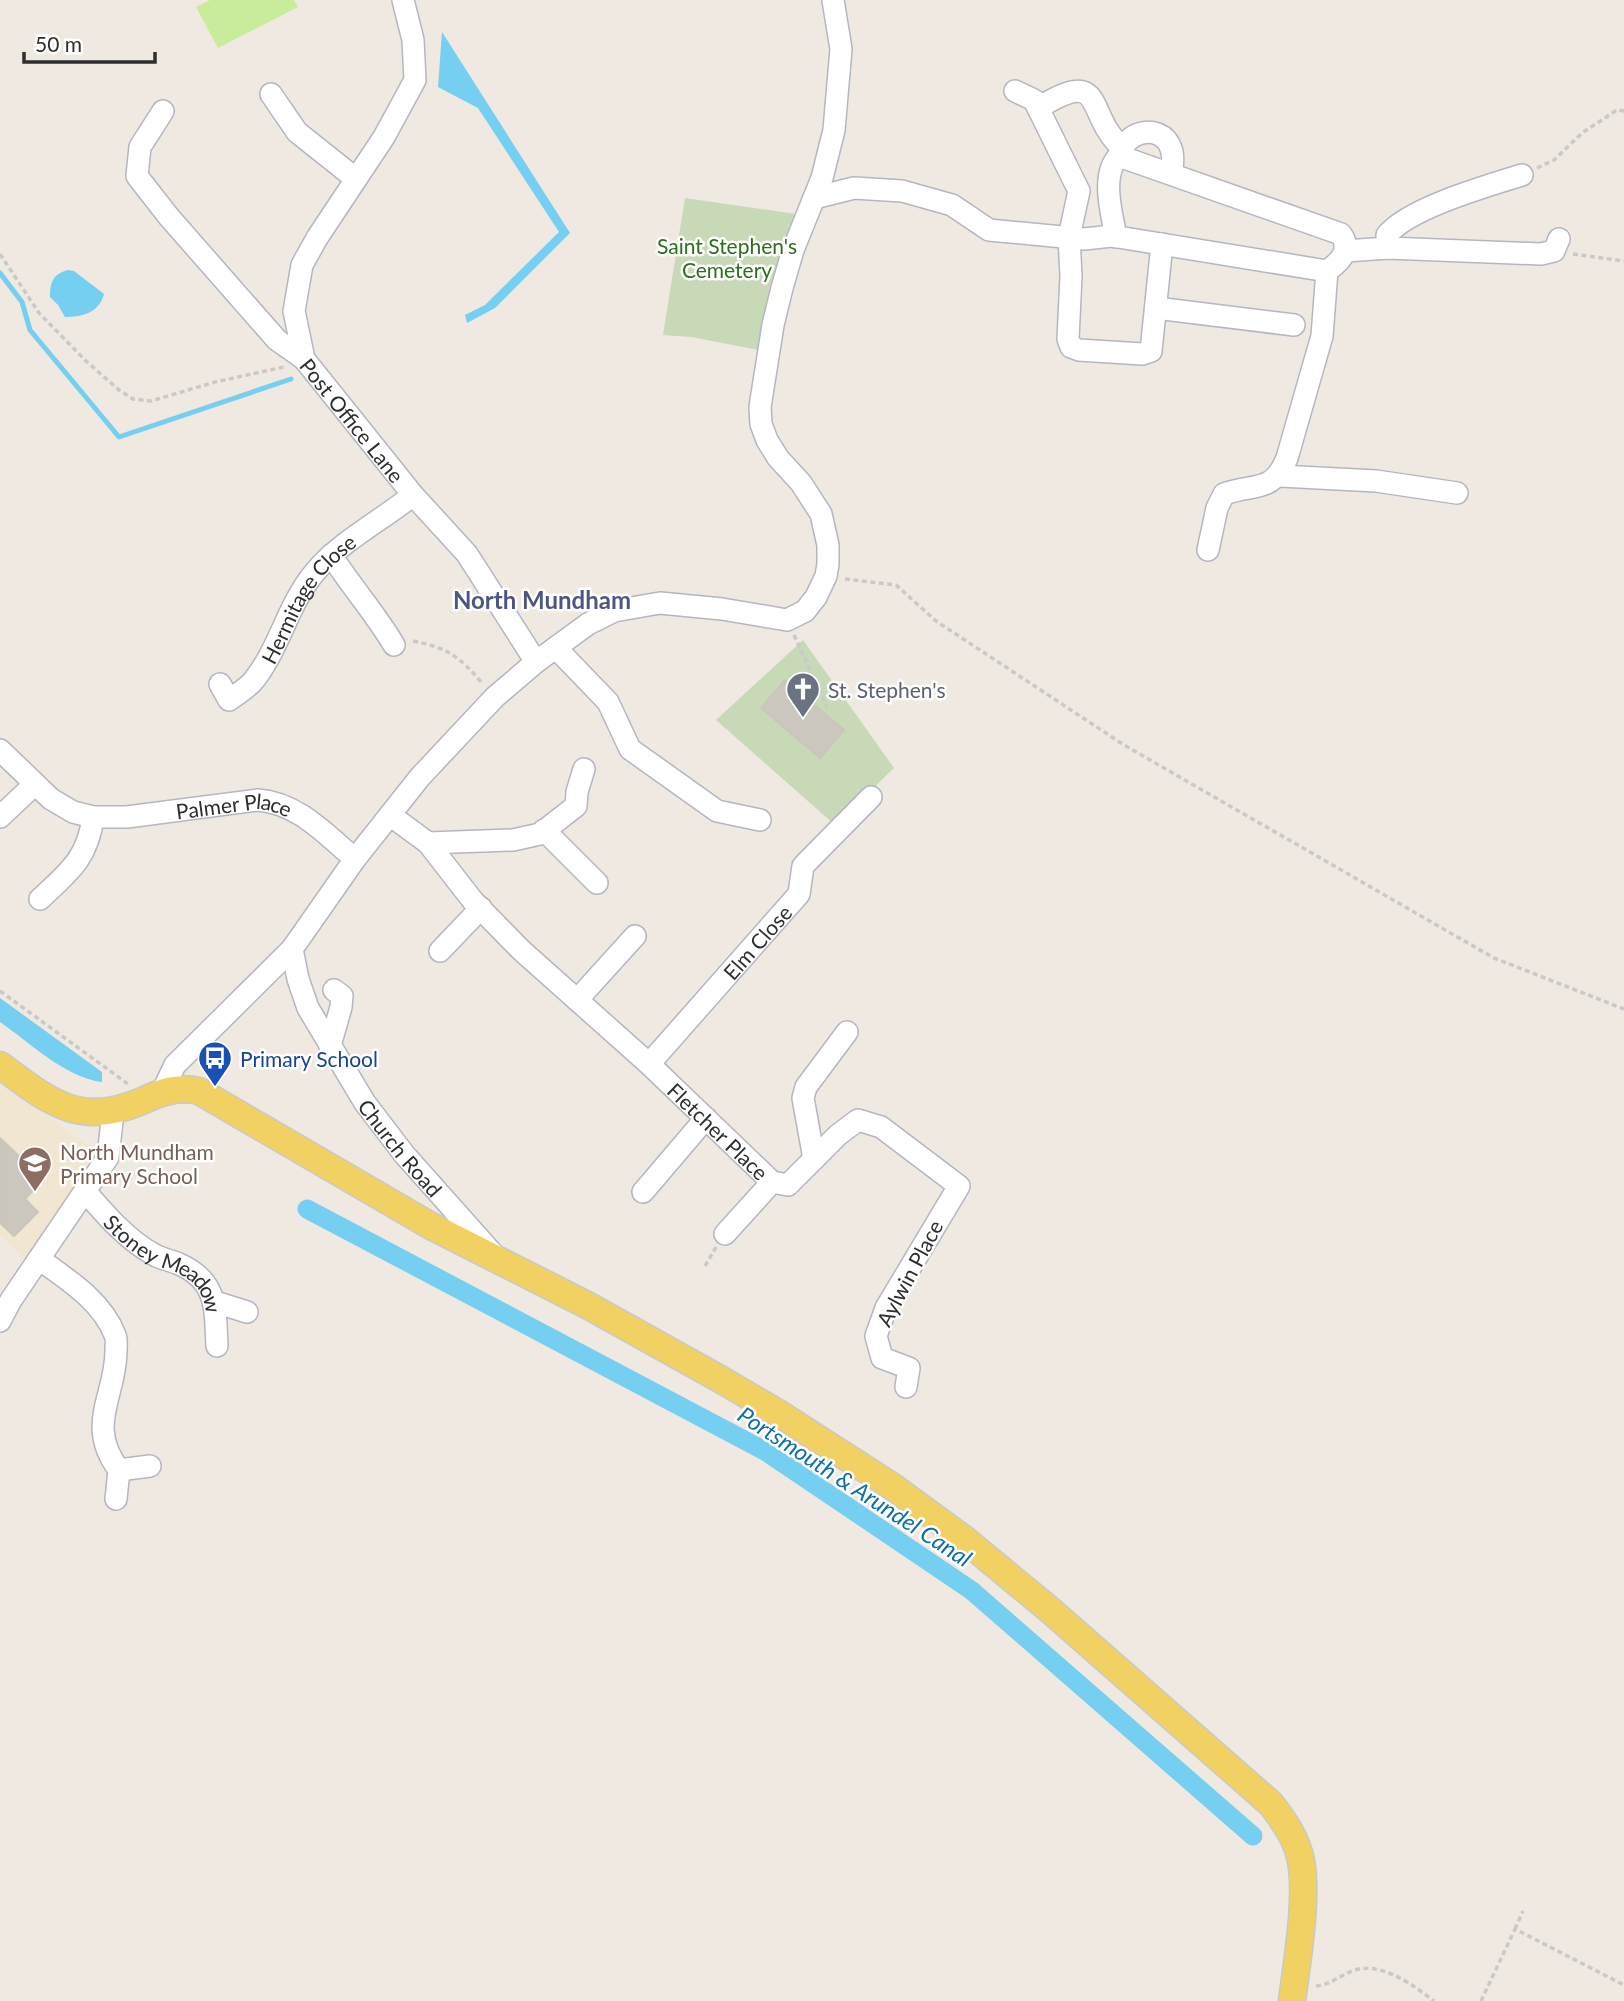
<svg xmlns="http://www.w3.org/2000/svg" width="1624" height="2001" viewBox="0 0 1624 2001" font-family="Lato,sans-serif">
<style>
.education{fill:#f0e6d1}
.cemetery{fill:#c8d9b8}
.pitch{fill:#c9ec9a}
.water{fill:#75cff0}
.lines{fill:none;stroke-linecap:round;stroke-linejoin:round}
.stream{stroke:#75cff0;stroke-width:5}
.canal{stroke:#75cff0;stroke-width:19}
.building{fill:#cbc7bf;stroke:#cbc5ba;stroke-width:2}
.minor-casing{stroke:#b4b7c1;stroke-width:24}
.major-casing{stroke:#c9c9c9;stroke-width:29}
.path{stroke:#c9c9c9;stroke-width:3.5;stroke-dasharray:5 3.5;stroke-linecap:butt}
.minor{stroke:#fff;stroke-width:21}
.major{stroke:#f2d163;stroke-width:26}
.labels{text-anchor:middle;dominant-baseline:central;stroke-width:5;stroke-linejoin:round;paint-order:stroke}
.park-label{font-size:21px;fill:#2c6e1b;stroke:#fff}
.street-label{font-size:21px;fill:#2e2e2e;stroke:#fff}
.worship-label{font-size:21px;fill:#5b616d;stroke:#fff;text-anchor:start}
.transit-label{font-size:21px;fill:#164399;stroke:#fff;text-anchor:start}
.education-label{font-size:21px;fill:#785e54;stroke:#fff;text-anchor:start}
.water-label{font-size:23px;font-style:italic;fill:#0d6fa3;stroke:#fff}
.quarter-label{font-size:24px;font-weight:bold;fill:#4d5680;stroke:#fff}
</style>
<rect width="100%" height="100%" fill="#efe9e1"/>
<polygon class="education" points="0,1082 96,1151 27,1261 0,1235"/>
<g class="cemetery">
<polygon points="685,198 796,214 782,248 759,350 691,337 663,335"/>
<polygon points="803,640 894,768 835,825 716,720"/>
</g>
<polygon class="pitch" points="210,0 294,0 298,7 218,48 196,7"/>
<g class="water">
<polygon points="442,32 570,233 495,308 467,323 465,315 485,305 559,232 478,108 438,87"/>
<path d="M68 270 74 271 104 294C99 313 82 317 65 317L58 305 50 297C50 282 53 274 68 270Z"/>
<path d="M0 998 102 1072V1082C66 1078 29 1042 0 1022Z"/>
</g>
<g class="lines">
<polyline class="stream" points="0,273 22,302 30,330 119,437 291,379"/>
<polyline class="canal" points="307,1209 765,1451 971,1590 1253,1836"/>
</g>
<g class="building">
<polygon points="785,680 844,730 820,758 761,708"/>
<polygon points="1,1139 25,1162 20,1166 39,1184 25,1199 38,1212 14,1236 0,1223"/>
</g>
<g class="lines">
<g class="minor-casing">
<g id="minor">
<path id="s1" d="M403 0 413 40 415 80 384 137 317 238 302 265 294 311 304 359 413 495 467 554 536 662"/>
<polyline points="1015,91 1034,100 1079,191 1069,237 1071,276 1068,339 1071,347 1079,350 1142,354 1151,351 1162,244"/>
<polyline points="271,94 297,132 356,179"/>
<path d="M1038 108C1107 66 1084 112 1121 147"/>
<polyline points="163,111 140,147 137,176 169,217 277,340 304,359"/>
<path d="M1119 156C1128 121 1183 123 1171 173"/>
<path d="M814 198 854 188 902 191 952 205 989 230 1084 239 1112 236 1327 271 1322 336 1287 458C1273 493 1256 483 1224 494L1217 508 1208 550"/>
<path d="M1116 237C1112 214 1100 175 1119 156L1341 234C1352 250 1340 262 1327 271"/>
<path d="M1388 248 1387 235C1409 208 1487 186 1522 175"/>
<polyline points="1345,251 1388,248 1541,254 1554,251 1559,239"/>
<polyline points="1156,308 1294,325"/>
<polyline points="1280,476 1376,481 1457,493"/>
<path d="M331 555C351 586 375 613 394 645"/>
<polyline points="556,648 608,702 630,749 717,811 760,820"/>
<path id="s2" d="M220 684 229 700C237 694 248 688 254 680 280 647 288 604 315 572 342 540 381 521 413 495"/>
<path id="s3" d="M0 750 51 799 73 812 93 817H127L258 800C298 803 325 834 355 859"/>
<path id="s4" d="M390 815 428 843 473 901 521 950 649 1064 772 1182 788 1185 838 1135 858 1120 881 1127 959 1186 886 1308 876 1336 882 1358 909 1368 906 1387"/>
<polyline points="0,817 35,784"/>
<polyline points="544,830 597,883"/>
<polyline points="428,843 513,840 540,834 576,806 577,792 584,769"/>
<path d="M40 899C69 872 88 858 93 817"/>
<path id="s5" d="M292 949 298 979 308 1008 365 1103 404 1154 493 1254"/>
<polyline points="440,951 481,908"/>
<polyline points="577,1000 635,936"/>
<polyline points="330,1046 341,1007 342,996 334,990"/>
<path id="s6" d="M649 1064 799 894 803 866 871 797"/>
<polyline points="162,1092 175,1065 292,949 355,859 420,777 495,697 536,662 588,624 614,611 660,603 722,609 787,620 805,611 816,597 826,576 828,564 828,545 821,514 801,483 778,458 767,440 761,424 760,407 773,325 782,288 793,250 822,178 834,130 841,49 833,0"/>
<polyline points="814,1159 803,1098 806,1087 847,1032"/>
<path id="s7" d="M85 1191C105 1214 126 1239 153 1254 161 1259 170 1260 179 1264 218 1281 215 1309 217 1346"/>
<polyline points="643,1192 706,1118"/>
<polyline points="725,1234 772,1182"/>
<path d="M39 1259C67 1279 102 1301 115 1335 117 1339 116 1345 116 1351 116 1396 85 1425 119 1470L150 1466"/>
<polyline points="215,1302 247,1312"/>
<polyline points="0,1321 11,1300 108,1157 113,1112"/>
<polyline points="116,1499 119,1470"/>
</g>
</g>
<g class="major-casing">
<path id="major" d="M0 1065C50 1102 79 1128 142 1101 161 1092 178 1086 199 1091L431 1226 587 1305 720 1379 778 1413 893 1487 964 1539 1050 1610 1271 1804C1284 1821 1297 1839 1301 1861 1308 1898 1297 1962 1292 2001"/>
</g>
<g class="path">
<polyline points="1537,168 1554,160 1582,133 1617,110 1624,111"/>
<polyline points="0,254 39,313 86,361 119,390 133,399 151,401 215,382 284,367"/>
<polyline points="1573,254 1624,261"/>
<polyline points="845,579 896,585 936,621 1124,745 1494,958 1624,1009"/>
<polyline points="794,635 827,707"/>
<path d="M413 641C448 648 459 656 482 683"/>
<polyline points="0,991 128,1084"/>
<polyline points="705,1266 716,1247"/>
<polyline points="1515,1929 1523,1911"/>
<path d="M1316 1986C1329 1985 1340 1976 1352 1971 1380 1960 1413 1985 1434 2001"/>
<polyline points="1481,2001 1515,1929 1624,1985"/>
</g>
<use href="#minor" class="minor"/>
<use href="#major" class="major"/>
</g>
<defs>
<g id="church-pin" transform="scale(1.75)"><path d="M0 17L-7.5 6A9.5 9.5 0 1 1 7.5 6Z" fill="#6b7280" stroke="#fff"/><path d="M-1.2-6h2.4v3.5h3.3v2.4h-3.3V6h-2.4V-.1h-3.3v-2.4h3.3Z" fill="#fff"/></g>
<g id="bus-pin" transform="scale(1.75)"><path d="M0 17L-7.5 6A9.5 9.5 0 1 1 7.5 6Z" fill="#1a4fb4" stroke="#fff"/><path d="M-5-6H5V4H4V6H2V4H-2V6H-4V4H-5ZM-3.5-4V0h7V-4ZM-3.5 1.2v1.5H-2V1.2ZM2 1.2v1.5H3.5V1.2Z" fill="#fff"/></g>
<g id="school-pin" transform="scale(1.75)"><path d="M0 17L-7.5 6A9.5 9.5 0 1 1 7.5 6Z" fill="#8d6e63" stroke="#fff"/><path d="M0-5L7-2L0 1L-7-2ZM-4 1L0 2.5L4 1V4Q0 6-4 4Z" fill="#fff"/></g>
</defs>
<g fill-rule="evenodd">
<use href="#church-pin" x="803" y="689"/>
<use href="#bus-pin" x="215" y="1058"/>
<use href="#school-pin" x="35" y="1163"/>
</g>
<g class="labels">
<g class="park-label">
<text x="727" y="245">Saint Stephen's<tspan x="727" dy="24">Cemetery</tspan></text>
</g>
<g class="street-label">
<text stroke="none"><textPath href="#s1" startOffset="472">Post Office Lane</textPath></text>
<text stroke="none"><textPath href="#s2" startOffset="149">Hermitage Close</textPath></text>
<text stroke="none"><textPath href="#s3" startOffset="259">Palmer Place</textPath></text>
<text stroke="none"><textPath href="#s6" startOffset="163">Elm Close</textPath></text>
<text stroke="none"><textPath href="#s4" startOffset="457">Fletcher Place</textPath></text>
<text stroke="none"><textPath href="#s5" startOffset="229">Church Road</textPath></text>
<text stroke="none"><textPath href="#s7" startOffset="110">Stoney Meadow</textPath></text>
<text transform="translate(909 1273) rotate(-62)">Aylwin Place</text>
</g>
<g class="worship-label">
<text x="828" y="689">St. Stephen's</text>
</g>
<g class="transit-label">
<text x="240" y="1058">Primary School</text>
</g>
<g class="education-label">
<text x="60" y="1151">North Mundham<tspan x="60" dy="24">Primary School</tspan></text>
</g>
<g class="water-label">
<text transform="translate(855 1486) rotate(33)">Portsmouth &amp; Arundel Canal</text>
</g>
<g class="quarter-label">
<text x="542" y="599">North Mundham</text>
</g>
</g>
<path d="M24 52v10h131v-10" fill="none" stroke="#2e2e2e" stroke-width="3.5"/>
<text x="35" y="52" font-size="21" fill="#2e2e2e" stroke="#ffffff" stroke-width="5" paint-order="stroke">50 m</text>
</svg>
